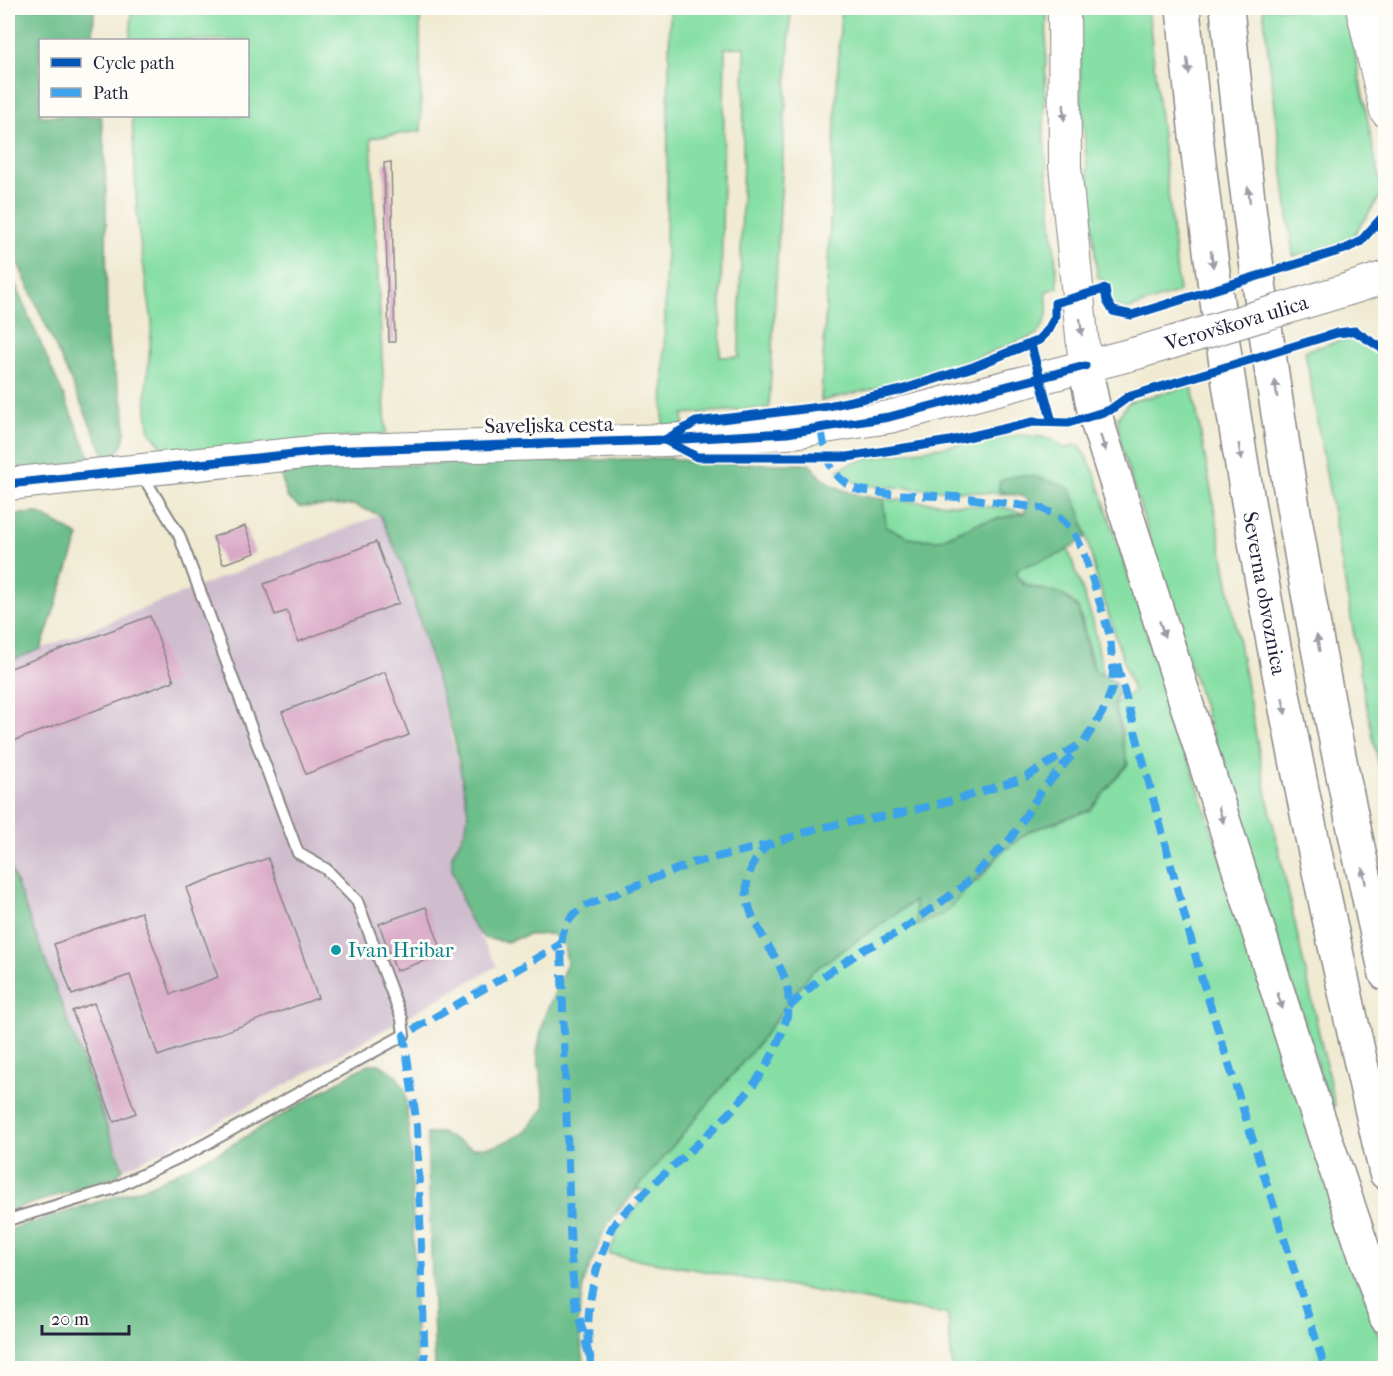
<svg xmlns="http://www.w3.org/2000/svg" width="1393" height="1376" viewBox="0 0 1393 1376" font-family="'IM FELL French Canon',serif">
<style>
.industrial{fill:#cfbdce}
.green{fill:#86dfa4;stroke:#548070;stroke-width:1.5;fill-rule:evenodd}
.forest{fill:#6cbe8a;stroke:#477062;stroke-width:1.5}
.building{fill:#d9a9c6}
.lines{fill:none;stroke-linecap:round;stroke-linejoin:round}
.lane-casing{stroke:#898686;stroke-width:14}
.secondary-casing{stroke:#898686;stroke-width:34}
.highway-casing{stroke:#898686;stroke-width:36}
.lane{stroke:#fff;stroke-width:10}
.secondary{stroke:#fff;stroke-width:32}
.highway{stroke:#fff;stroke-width:33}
.secondary-bridge-casing{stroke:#898686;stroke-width:34;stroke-linecap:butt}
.secondary-bridge{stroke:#fff;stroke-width:32}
.quiet{stroke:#3ea2ec;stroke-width:8;stroke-dasharray:15 8;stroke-linecap:butt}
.cycleway-casing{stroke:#fdfcf7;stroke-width:13}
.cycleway{stroke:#0057b8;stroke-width:9}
.oneway{fill:#9c9ca7}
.culture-dot{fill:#0f9aa8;stroke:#fdfcf7;stroke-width:2}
.labels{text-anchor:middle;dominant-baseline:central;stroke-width:6;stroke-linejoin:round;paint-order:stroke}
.street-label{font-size:21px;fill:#22223b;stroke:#fdfcf7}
.culture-label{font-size:21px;fill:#0d838f;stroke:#fdfcf7;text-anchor:start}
</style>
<rect width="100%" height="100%" fill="#fdfcf7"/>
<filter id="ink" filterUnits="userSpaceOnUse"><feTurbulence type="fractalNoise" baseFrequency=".0167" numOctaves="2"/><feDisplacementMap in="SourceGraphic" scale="12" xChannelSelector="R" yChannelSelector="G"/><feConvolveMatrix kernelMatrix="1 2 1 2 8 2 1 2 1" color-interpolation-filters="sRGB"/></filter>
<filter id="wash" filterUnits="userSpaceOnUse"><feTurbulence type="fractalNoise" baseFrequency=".008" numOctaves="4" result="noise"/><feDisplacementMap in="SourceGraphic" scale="24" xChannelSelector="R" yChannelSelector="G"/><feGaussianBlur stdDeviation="1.35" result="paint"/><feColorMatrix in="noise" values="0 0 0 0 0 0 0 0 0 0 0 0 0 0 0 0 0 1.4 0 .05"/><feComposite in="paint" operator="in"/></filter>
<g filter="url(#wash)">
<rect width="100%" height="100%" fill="#f0ead1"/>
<polygon class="industrial" points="380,515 404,568 431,655 467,799 466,829 452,855 452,869 466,912 497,966 193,1137 123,1169 8,861 8,662"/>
<g class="green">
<polygon points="132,8 420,8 421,131 371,138 386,434 184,452 163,447 150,432 148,420 146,395 152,322 138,228 132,116 248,116 248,40 130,40"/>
<path d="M670 8H791L769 408 683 414 684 426H663ZM745 47 739 357H720L725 48Z"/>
<path d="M841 8H1047L1044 137 1058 288 1046 291C1048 309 1050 320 1036 335L932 375 821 401Z"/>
<polygon points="1079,8 1148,8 1179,292 1126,310 1114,305 1107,285 1097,276 1081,101"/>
<polygon points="1263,8 1346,8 1382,194 1351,239 1344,244 1293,256"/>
<polygon points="1356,339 1376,352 1385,375 1385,795 1364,693 1305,351 1336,342"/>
<polygon points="1192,386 1267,796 1335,1106 1331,1107 1122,450 1117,419 1129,402"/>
<polygon points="1020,435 1050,438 1066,449 1073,445 1080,446 1094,471 1385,1356 1385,1368 952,1368 948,1315 609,1254 618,1232 647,1192 635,1189 758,1044 810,973 915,901 978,881 1001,853 1030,831 1090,810 1123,733 1114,705 1133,691 1096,575 1081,514 1069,488 999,490 1006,494 861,485 840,475 839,470 850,464 870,458"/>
<polygon points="883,499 1006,508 1024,513 978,523 940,540 913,539 886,527"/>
<path d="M1068 549 1093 621 1103 674 1096 671C1087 653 1085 620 1077 608 1064 586 1032 595 1017 576L1018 568Z"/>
</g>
<g class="forest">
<path d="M8 8H94L93 40H40V116H101C110 190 104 266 108 341 110 371 128 402 125 431 124 445 119 455 106 459L8 241Z"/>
<polygon points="8,268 90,457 89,464 8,471"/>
<path d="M670 458 701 463 810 464C825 488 857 497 883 499L886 527 913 539 940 540 978 523 1024 513 1029 500C1020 493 1009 496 999 490V482C1019 468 1049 480 1069 488L1081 514 1086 537 1061 554 1018 568 1017 576 1024 585 1061 594 1078 608 1089 658 1096 671 1115 682 1118 694 1114 705 1128 764 1090 810 1030 831 1001 853 944 914 917 926 914 901 810 973 758 1044 606 1226 584 1281 578 1322 585 1368H435L427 1134 441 1133 472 1148 496 1146 524 1133 545 1107 537 1052 544 1017 567 963 564 945 552 934 528 935 506 942 484 938 474 927 466 912 452 869V855L466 829 468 812 455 741 404 568 380 515 353 505 299 507 287 497 280 471 389 465Z"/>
<polygon points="38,513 79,536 41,649 8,662 8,515"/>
<polygon points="8,861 123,1169 115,1177 8,1211"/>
<polygon points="368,1064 379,1064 395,1074 405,1089 411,1158 417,1368 8,1368 8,1230 149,1186 225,1149"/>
</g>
<g id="blocks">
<g class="building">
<polygon points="391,162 395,342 389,342 384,163"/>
<polygon points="245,526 255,553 223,564 213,537"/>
<polygon points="376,542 399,603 298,642 287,611 275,615 264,584"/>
<polygon points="150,616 174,681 8,743 8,669"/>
<polygon points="385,672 409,735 306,774 282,712"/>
<polygon points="268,858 318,998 158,1056 130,975 72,995 54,944 141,912 171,994 218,977 186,888"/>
<polygon points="426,907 443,954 396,971 379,924"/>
<polygon points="94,1003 136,1113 114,1122 72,1011"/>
</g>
</g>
</g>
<g filter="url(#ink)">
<use href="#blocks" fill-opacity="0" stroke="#898686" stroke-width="1.5"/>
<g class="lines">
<g class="lane-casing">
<polyline id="lane" points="8,1220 112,1189 195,1150 404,1035 402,1019 357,901 326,869 298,853 179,535 141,473"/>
</g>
<g class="secondary-casing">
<g id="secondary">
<polyline points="1064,8 1065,166 1085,366"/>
<polyline points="1362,8 1386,111"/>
<polyline points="1349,289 1386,277"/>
<polyline points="8,484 323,451 665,440 787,433 889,417 1137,353"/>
</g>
</g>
<g class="highway-casing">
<g id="highway">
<path id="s1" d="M1183 8C1218 401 1297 789 1386 1173"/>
<path d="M1227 8C1258 332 1313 656 1386 974"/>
<polyline points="1085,366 1095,415 1306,1081 1386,1317"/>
</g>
</g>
<use href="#lane" class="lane"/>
<use href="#secondary" class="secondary"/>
<use href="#highway" class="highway"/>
<g class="secondary-bridge-casing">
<g id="secondary-bridge">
<path id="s2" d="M1137 353 1349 289"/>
</g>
</g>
<use href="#secondary-bridge" class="secondary-bridge"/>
<g class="quiet">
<polyline points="1117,664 1200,973 1325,1368"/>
<polyline points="789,1007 822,977 865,949 899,932 962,887 1011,838 1042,790 1076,751"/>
<path d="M589 1355 575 1301 571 1258 561 944C563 927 569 918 582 907L692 863 767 845 818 828 902 813 965 797 1026 777 1084 742 1105 708 1112 688 1113 671 1110 636 1084 552 1074 533 1059 517 1041 508 959 497 890 494 859 490C829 478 826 458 821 428"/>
<polyline points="425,1368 417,1126 404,1035 561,944"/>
<path d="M592 1368C584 1327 589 1287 604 1248 607 1240 609 1230 615 1223 622 1214 632 1206 640 1197 695 1142 767 1096 787 1016 803 952 706 912 767 845"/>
</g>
<g class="cycleway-casing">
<g id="cycleway">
<polyline points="1031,345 1052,422"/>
<polyline points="665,440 696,422 828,406 898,391 973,367 1039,340 1048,330 1055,317 1055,303 1105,289 1107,301 1113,311 1132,315 1345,249 1360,242 1386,213"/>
<polyline points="665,440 697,457 847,457 950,441 1033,422 1068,423 1110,410 1128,397 1337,333 1355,331 1386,351"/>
<polyline points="8,484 323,451 665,440 787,433 889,417 1085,366"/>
</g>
</g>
<use href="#cycleway" class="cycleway"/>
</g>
<defs><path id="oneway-solid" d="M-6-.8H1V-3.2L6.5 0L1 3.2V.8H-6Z" transform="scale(1.5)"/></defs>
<g class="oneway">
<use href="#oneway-solid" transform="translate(1188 66) rotate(84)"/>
<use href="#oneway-solid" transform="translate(1064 112) rotate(89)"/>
<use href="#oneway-solid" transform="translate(1249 195) rotate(-97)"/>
<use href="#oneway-solid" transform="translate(1212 259) rotate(83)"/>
<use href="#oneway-solid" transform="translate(1081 327) rotate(84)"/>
<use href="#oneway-solid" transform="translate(1276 389) rotate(-98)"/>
<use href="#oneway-solid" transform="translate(1103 443) rotate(72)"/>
<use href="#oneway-solid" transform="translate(1240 452) rotate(81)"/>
<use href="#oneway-solid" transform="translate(1162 629) rotate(72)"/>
<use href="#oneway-solid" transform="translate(1318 643) rotate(-100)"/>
<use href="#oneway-solid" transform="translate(1284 706) rotate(80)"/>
<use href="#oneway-solid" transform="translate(1221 815) rotate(72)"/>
<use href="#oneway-solid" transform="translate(1364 876) rotate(-102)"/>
<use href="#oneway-solid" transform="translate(1280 1001) rotate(72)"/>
</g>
</g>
<circle class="culture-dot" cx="336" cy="950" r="6"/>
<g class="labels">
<g class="street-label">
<text stroke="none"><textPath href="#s2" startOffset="104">Verovškova ulica</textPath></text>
<text transform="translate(549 425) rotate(-1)">Saveljska cesta</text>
<text stroke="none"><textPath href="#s1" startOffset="591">Severna obvoznica</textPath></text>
</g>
<g class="culture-label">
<text x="348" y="950">Ivan Hribar</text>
</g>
</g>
<rect width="1393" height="1376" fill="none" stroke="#fdfcf7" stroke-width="30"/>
<rect x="39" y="39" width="210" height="78" fill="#fdfcf7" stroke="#a5a5ac" stroke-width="1.5"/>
<rect x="51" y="58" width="30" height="9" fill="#0057b8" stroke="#a5a5ac" stroke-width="1.5"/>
<text x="93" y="69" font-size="18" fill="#22223b">Cycle path</text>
<rect x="51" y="88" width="30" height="9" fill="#3ea2ec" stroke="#a5a5ac" stroke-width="1.5"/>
<text x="93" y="99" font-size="18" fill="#22223b">Path</text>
<path d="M42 1325v9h87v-9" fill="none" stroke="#22223b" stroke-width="3"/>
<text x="51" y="1325" font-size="18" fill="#22223b" stroke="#fdfcf7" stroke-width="4.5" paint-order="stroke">20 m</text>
</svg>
